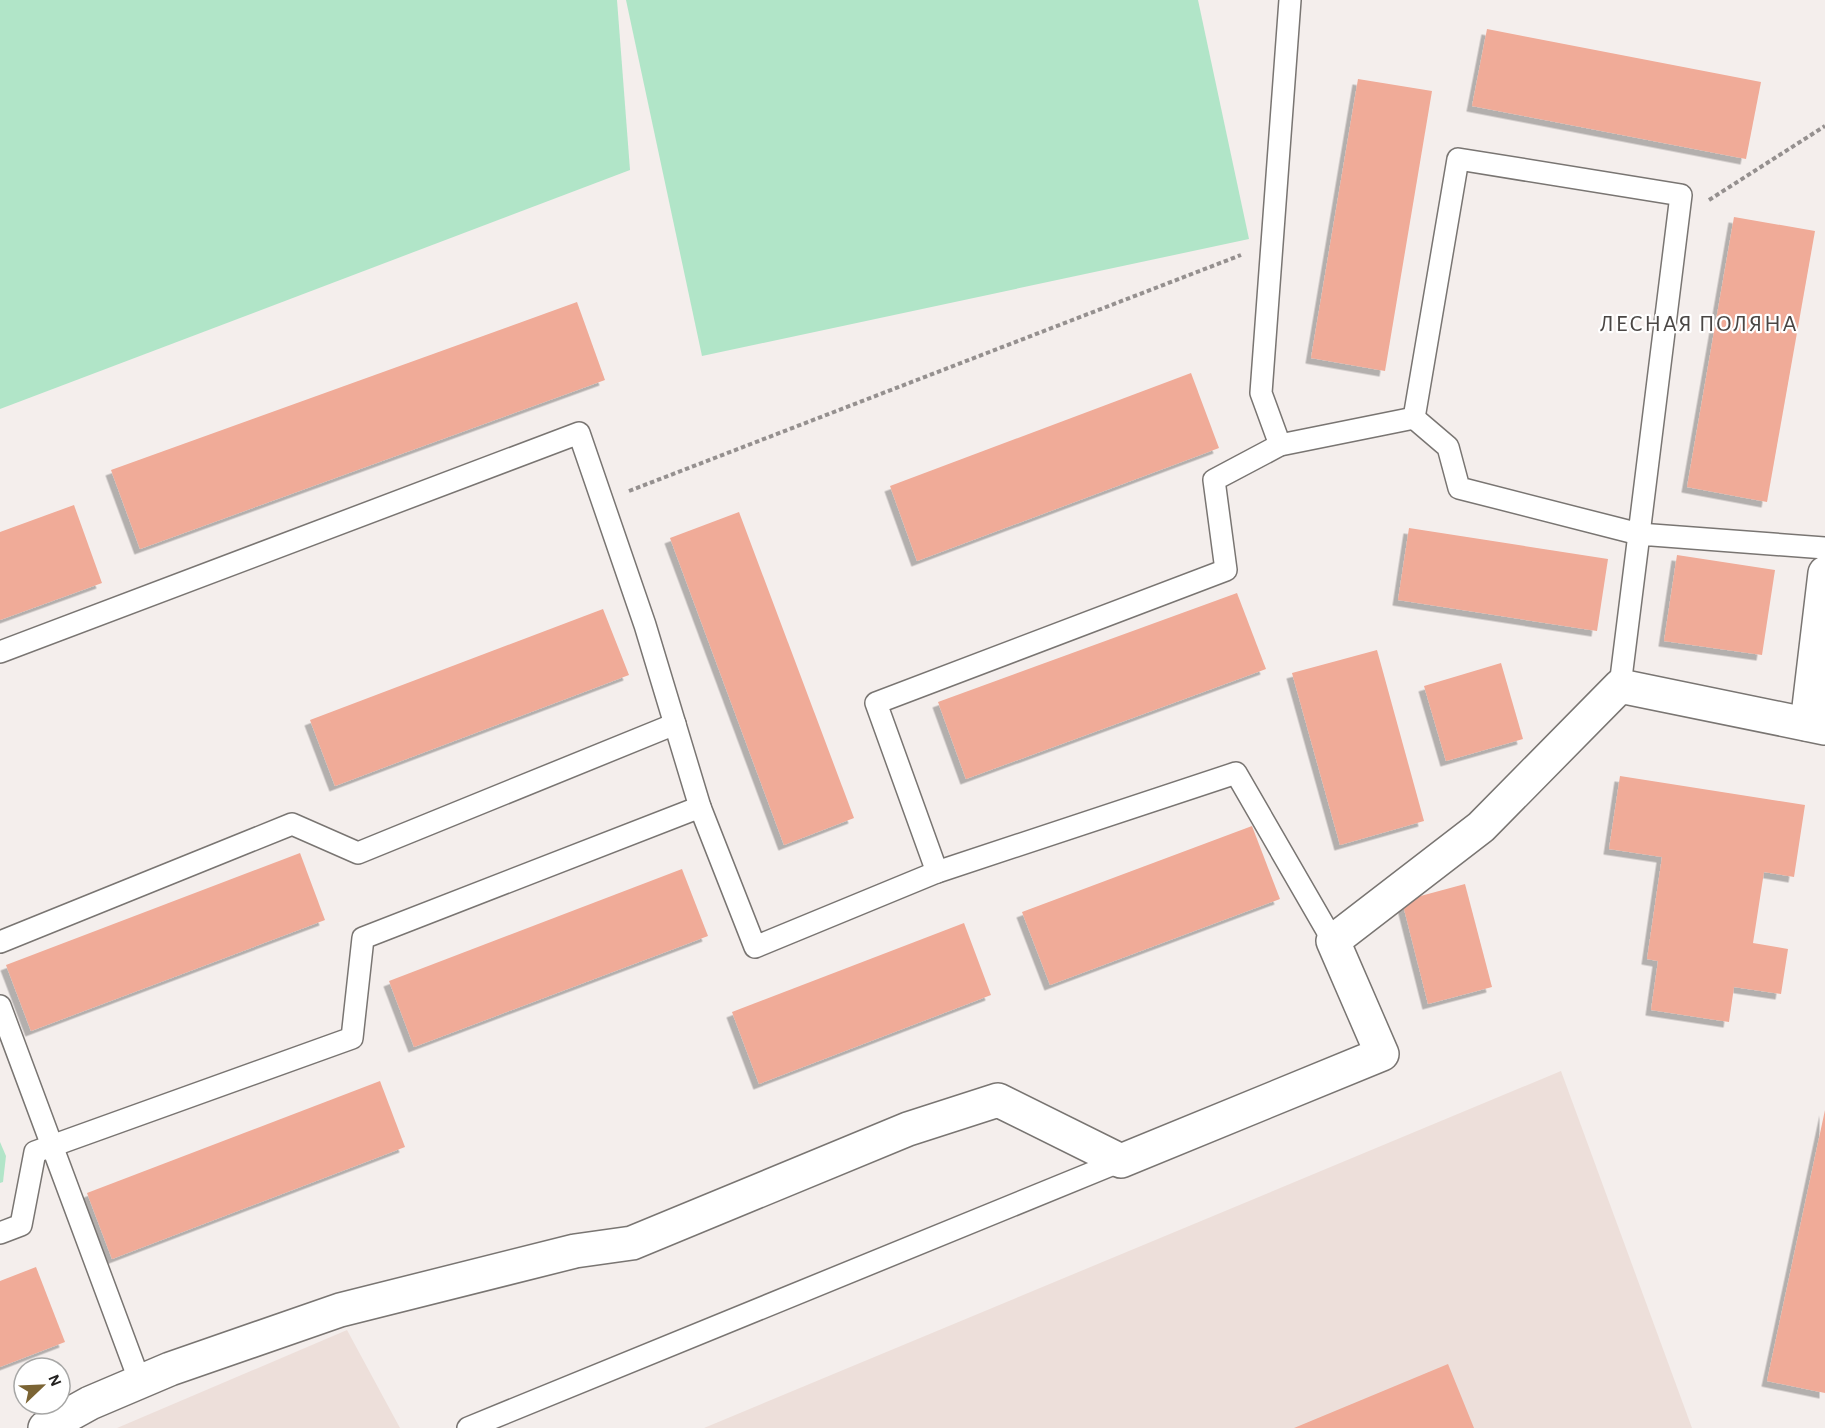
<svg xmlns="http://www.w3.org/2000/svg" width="1825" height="1428" viewBox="0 0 1825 1428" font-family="'Alegreya Sans',sans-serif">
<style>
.built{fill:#eddfda}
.green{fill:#b1e5c8}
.building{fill:#f0ab98;filter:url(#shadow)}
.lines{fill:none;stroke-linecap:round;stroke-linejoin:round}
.lane-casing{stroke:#797572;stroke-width:24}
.street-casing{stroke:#797572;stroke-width:36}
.path{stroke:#95908f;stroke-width:4;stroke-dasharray:4.5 3;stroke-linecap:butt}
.lane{stroke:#fff;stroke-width:21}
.street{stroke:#fff;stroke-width:33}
.labels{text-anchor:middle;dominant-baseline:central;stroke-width:4.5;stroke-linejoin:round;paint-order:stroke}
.quarter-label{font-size:24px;letter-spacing:1.5px;fill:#4a4644;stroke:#fff}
</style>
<defs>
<filter id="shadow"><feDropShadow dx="-5.5" dy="5.5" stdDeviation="0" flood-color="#0004"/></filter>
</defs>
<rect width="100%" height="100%" fill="#f4eeec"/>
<g class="built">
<polygon points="1561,1071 1692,1428 704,1428"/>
<polygon points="347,1330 400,1428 117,1428"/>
</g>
<g class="green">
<polygon points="0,0 617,0 630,170 0,409"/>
<polygon points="626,0 1198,0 1249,239 702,356"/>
<polygon points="0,1142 6,1156 3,1182 0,1183"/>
</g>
<g class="building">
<polygon points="1487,29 1761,82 1746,159 1472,106"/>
<polygon points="1358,79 1432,91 1385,371 1311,358"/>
<polygon points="1734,217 1815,231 1767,502 1687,487"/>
<polygon points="577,302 605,380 140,549 111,470"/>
<polygon points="1191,373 1219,448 917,561 890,486"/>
<polygon points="74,505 102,583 0,620 0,532"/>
<polygon points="739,512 854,818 784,845 670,538"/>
<polygon points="1409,528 1608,559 1597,631 1398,600"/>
<polygon points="1677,555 1775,570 1762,655 1664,641"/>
<polygon points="1237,593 1266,669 966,779 938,702"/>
<polygon points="603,609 629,675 335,786 310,720"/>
<polygon points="1377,650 1424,821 1340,845 1292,673"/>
<polygon points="1501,663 1523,739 1446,761 1424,686"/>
<polygon points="1620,776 1805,805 1794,877 1764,872 1753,943 1788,949 1781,994 1734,987 1729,1022 1651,1010 1658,961 1647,959 1662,857 1609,849"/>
<polygon points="1252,826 1280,899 1050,985 1022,912"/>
<polygon points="300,853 325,920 31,1031 6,965"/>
<polygon points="682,869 708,936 414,1047 389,981"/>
<polygon points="1465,884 1492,987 1428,1004 1402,901"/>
<polygon points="964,923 991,995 759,1084 732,1012"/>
<polygon points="380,1081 405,1147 112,1259 87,1193"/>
<polygon points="1825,1110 1825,1393 1767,1381"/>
<polygon points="36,1267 65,1342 0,1367 0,1281"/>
<polygon points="1448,1364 1474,1428 1294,1428"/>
</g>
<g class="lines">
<g class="lane-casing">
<g id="lane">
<polygon points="1458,159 1681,195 1639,534 1459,488 1448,447 1414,418"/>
<polyline points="1280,445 1261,393 1290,0"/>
<polyline points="0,652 579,433 645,625 700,807"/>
<polyline points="1620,686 1639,534 1825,548"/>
<polyline points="937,872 876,703 1226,570 1214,480 1280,445 1414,418"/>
<polyline points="0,942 292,824 358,853 675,724"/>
<polyline points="0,1006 140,1382"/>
<polyline points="0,1233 21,1225 35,1152 352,1038 363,938 700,807 755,947 937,872 1236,773 1333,941"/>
<polyline points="468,1428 1121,1161"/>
</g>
</g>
<g class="street-casing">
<g id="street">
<polyline points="1807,724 1825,573"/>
<polyline points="45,1428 90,1403 170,1369 340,1310 575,1251 632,1243 908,1129 998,1100 1121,1161 1382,1054 1333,941 1481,827 1620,686 1825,728"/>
</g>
</g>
<g class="path">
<polyline points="1709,200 1825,126"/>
<polyline points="629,491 1241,255"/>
</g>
<use href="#lane" class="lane"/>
<use href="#street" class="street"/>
</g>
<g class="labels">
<g class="quarter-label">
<text x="1699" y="324">ЛЕСНАЯ ПОЛЯНА</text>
</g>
</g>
<g transform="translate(42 1386) rotate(67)"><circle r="28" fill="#ffffff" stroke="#a7a7a6" stroke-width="1.5"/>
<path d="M0-4.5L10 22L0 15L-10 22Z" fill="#7b6434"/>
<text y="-9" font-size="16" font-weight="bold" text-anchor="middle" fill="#242221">N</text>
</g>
</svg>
